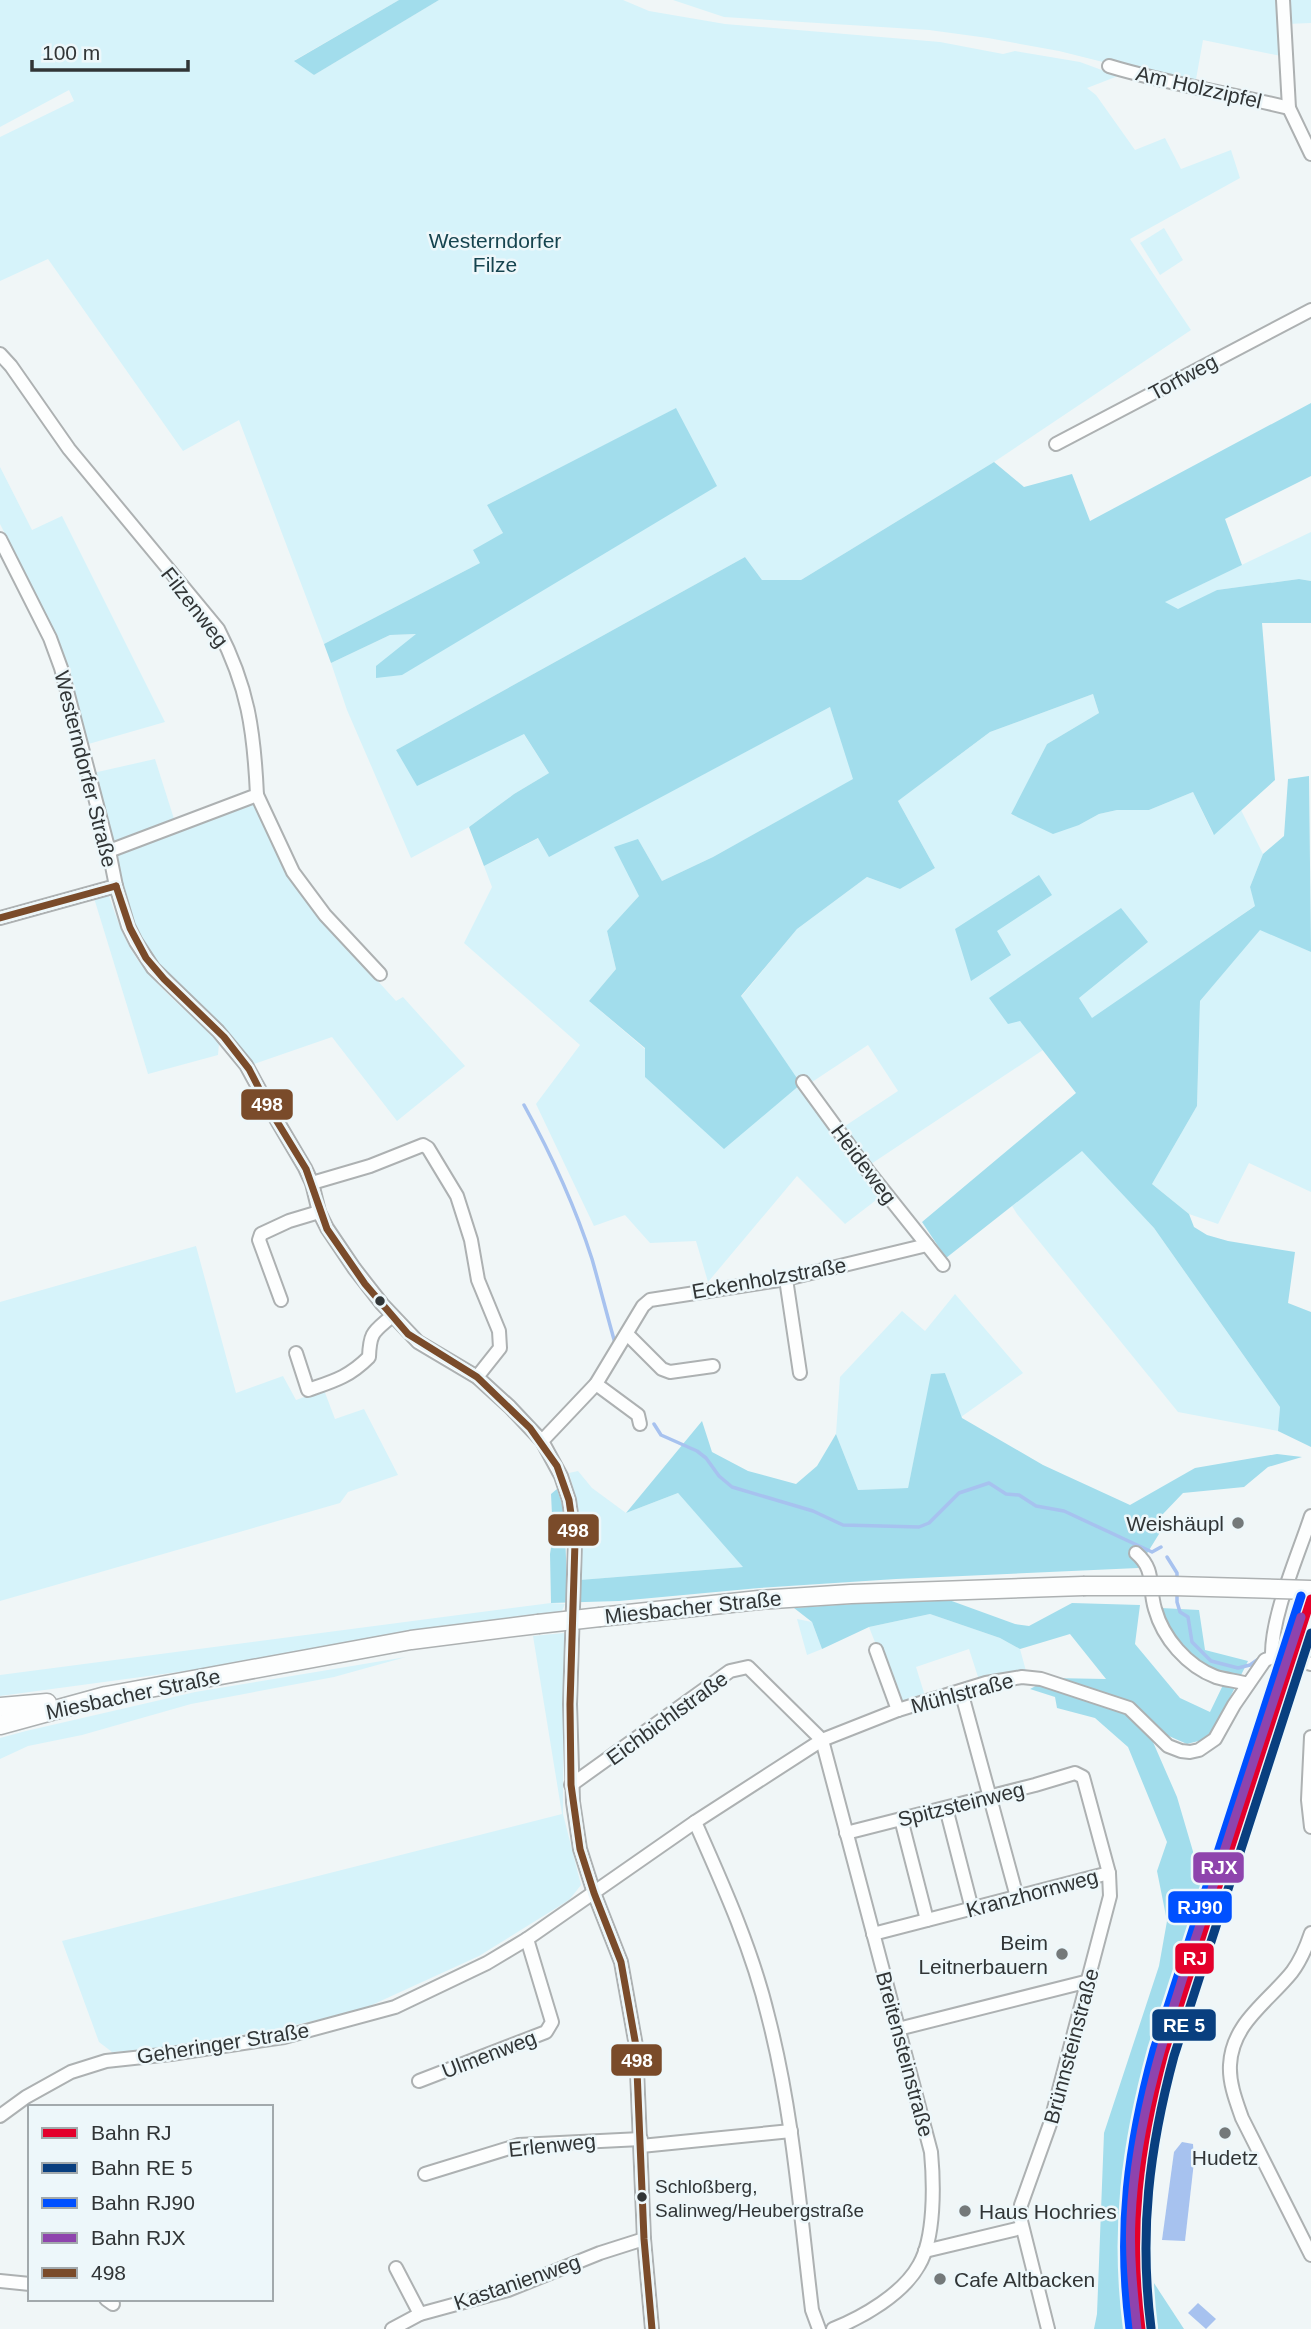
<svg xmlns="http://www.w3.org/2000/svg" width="1311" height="2329" viewBox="0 0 1311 2329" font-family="Helvetica,sans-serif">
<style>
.green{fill:#d6f3fa}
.forest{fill:#a2ddec}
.water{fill:#a7c2ef}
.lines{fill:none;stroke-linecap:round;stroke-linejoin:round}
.stream{stroke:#a7c2ef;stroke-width:3.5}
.minor-casing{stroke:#adb1b2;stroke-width:16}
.secondary-casing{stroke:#adb1b2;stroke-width:21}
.minor{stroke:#fdfefe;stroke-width:12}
.secondary{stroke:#fdfefe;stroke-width:18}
.secondary-bridge-casing{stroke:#adb1b2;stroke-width:21;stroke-linecap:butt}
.secondary-bridge{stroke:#fdfefe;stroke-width:18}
.bus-1-casing{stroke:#edf7fa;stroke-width:12}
.bus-1{stroke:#7a4b2a;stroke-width:7}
.rail-1-casing{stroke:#edf7fa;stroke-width:14}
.rail-2-casing{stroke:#edf7fa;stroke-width:14}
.rail-3-casing{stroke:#edf7fa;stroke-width:14}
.rail-4-casing{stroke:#edf7fa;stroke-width:14}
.rail-1{stroke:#e4002b;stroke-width:9}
.rail-2{stroke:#093f7f;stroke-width:9}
.rail-3{stroke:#0050ff;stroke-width:9}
.rail-4{stroke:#8e44ad;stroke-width:9}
.bus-dot{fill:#313536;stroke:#edf7fa;stroke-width:2.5}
.poi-dot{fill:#74797a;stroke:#edf7fa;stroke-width:2.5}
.labels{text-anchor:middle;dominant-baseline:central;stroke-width:5;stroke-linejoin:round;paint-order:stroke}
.bus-label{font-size:19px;fill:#313536;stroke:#edf7fa;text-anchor:start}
.street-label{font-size:21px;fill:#313536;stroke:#edf7fa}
.park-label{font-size:21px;fill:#16444f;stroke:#edf7fa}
.poi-label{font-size:21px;fill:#313536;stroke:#edf7fa;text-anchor:end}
.line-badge{stroke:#edf7fa;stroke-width:2.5}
.badge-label{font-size:19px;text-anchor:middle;font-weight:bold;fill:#fff}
</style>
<rect width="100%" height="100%" fill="#f0f6f7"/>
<g class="green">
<polygon points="0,0 399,0 295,60 314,75 439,0 623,0 649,11 725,24 940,42 1003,54 1015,51 1080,62 1118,76 1087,88 1096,95 1135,150 1165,138 1181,169 1231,150 1240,178 1130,239 1191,330 994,462 801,580 762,580 745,557 396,750 417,785 523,733 549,773 514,794 469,827 411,858 347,710 331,663 390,635 417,634 716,486 675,409 487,505 503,533 480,563 324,644 239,420 183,451 48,259 0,281 0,137 74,101 69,90 0,127"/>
<polygon points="673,0 1279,0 1281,56 1203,40 1195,85 1059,51 988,38 929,30 724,17"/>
<polygon points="1286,0 1311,0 1311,23 1287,24"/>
<polygon points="1164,228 1183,260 1160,275 1140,243"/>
<polygon points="0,467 32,530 62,516 165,722 85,745 44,611 0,524"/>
<polygon points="1311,532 1311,581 1299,579 1217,590 1178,610 1164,602"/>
<polygon points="1093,694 1099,713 1047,744 1011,815 1079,825 1099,814 1117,810 1149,810 1193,792 1213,834 1241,810 1263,854 1250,887 1256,905 1092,1019 1079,998 1020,1021 1043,1050 871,1164 842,1128 898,1091 868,1045 812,1082 802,1084 884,1194 845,1224 797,1176 708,1282 696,1241 650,1243 625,1215 594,1226 536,1104 580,1045 464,943 492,887 484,866 539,838 549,856 830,707 854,779 713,857 662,881 638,839 639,896 607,931 616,969 589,1001 645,1049 801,1084 741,997 797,929 867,877 900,889 935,868 898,801 990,732"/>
<polygon points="155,759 175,822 113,842 93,773"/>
<path d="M250 801 256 802 325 923 396 1001 403 997 465 1066 397 1121 332 1037 251 1065C218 1017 164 985 137 933 127 915 120 876 114 854Z"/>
<path d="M108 893C117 919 125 945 143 967 165 995 195 1017 219 1044L218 1055 148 1074 94 898Z"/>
<polygon points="1260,929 1311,952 1311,1192 1249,1163 1218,1224 1189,1214 1152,1184 1197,1106 1200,1001"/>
<polygon points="1082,1150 1154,1228 1280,1407 1278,1431 1178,1412 1017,1214 1012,1206"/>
<polygon points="196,1246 236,1393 283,1376 296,1400 324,1390 335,1419 364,1409 398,1475 348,1492 340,1503 0,1601 0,1302"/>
<polygon points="955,1294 1023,1373 961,1417 945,1373 932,1374 908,1488 858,1490 836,1434 840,1377 902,1311 925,1331"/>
<path d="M578 1471 592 1488 626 1513 678 1493 744 1567 580 1580C585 1540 580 1510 569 1473Z"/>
<polygon points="551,1603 565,1604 561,1613 193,1670 0,1696 0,1675"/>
<polygon points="930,1614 1000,1638 1020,1649 1026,1671 996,1675 979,1680 969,1649 916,1667 925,1696 899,1704 869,1627"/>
<polygon points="797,1619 812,1622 822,1649 807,1655"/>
<polygon points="564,1633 563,1814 581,1885 569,1900 479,1956 361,2010 282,2028 150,2050 112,2052 99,2042 62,1941 562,1814 533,1636"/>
<polygon points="406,1657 334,1677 191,1704 82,1735 28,1746 0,1759 0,1738 26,1731 195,1692"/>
</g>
<g class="forest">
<polygon points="399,0 439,0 314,75 294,61"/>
<polygon points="1311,403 1311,476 1225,519 1242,565 1165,602 1178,609 1217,590 1299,579 1311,581 1311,623 1262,623 1275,780 1214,835 1193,792 1149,810 1117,810 1099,814 1079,825 1053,834 1011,814 1047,744 1099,713 1093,694 990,732 898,801 935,868 900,889 867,877 797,929 741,996 801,1084 724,1149 645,1077 645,1048 589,1001 616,969 607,931 639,896 614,847 638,839 662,881 713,857 853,779 830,707 549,857 538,838 484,866 469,827 514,794 549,773 524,734 417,786 396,750 745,557 762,580 801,580 994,462 1024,487 1072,474 1090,521"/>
<polygon points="676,408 717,486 402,675 376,678 376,666 416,634 390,635 331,663 324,644 480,563 473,550 503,533 487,505"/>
<polygon points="1309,776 1311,952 1260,930 1200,1001 1197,1106 1152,1184 1189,1214 1194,1227 1207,1235 1228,1241 1295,1252 1288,1303 1311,1312 1311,1447 1278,1431 1280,1407 1154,1228 1082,1151 946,1258 922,1222 1076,1093 1020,1021 1008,1024 989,998 1121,908 1148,942 1079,998 1092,1018 1255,906 1250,887 1263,854 1284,836 1288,779"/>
<polygon points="1039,875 1052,895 997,931 1011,955 971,981 955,929"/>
<polygon points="945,1373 962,1418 1043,1465 1130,1505 1195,1468 1277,1454 1302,1457 1268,1467 1244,1487 1183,1493 1162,1515 1159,1534 1138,1568 896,1579 759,1588 619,1601 551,1603 550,1554 553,1535 551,1494 557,1489 564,1510 567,1581 743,1567 678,1493 626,1513 702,1421 712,1452 748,1471 796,1484 817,1466 836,1434 858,1490 908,1488 931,1374"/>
<polygon points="912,1600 949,1600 1015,1624 1029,1626 1072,1603 1140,1605 1135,1644 1180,1698 1210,1712 1224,1683 1172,1638 1161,1608 1199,1610 1205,1650 1248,1661 1210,1738 1187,1744 1146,1726 1177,1797 1197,1865 1211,1878 1136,2116 1129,2185 1126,2304 1132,2329 1094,2329 1097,2314 1104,2133 1159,1966 1167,1921 1157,1871 1167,1842 1128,1747 1095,1718 1057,1708 1055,1697 1030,1689 1051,1678 1106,1679 1070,1634 1020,1649 1000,1638 930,1614 869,1627 822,1649 812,1622 794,1608"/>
<polygon points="1150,2277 1184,2329 1158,2329"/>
</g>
<g class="water">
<polygon points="1182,2142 1193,2144 1194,2162 1185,2241 1162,2240 1174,2152"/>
<polygon points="1198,2303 1216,2319 1206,2329 1188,2313"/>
</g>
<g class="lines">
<g class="stream">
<path d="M524 1105C551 1154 575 1206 592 1259 600 1287 607 1315 615 1343"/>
<polyline points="654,1424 661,1435 697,1451 706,1458 719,1476 732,1487 813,1511 843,1525 919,1527 929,1523 959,1493 989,1483 1006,1494 1019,1495 1036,1506 1064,1511 1152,1552 1161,1547"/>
<polyline points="1167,1557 1177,1573 1177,1580"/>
<polyline points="1177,1591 1177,1602 1180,1612 1188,1617 1192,1642 1211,1661 1238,1668 1250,1665 1260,1658"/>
</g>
<g class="minor-casing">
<g id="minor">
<polyline points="1283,0 1289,108 1311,154"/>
<path d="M1109 66C1168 84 1229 93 1289 108"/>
<path d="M0 354 11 366 69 449 218 629C248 687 254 730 257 795L109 851"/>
<polyline points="1056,444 1311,310"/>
<polyline points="0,539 50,638 61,668 109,851 116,886 128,926 136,942 153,968 218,1031 246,1065 269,1107 305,1168 312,1183 319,1212 327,1228 354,1268 382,1304 418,1342 477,1377 510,1407 542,1441 561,1476 569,1500 575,1542 570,1704 573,1802 580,1849 594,1893 621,1962 636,2046 644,2239 652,2329"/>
<polyline points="257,795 293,872 325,915 380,974"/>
<polyline points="0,918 116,886"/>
<polyline points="803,1082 868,1171 943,1265"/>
<polyline points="312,1183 370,1166 423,1145 428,1148 457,1196 471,1240 478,1280 499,1331 500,1348 477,1377"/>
<polyline points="786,1279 800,1373"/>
<polyline points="281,1300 259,1240 261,1234 289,1221 319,1212"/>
<polyline points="627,1334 662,1369 670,1372 713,1366"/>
<path d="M296 1353 308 1390C334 1381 349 1377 369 1357 370 1331 374 1332 392 1316"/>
<polyline points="596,1384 638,1415 640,1424"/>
<polyline points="542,1441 596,1384 643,1306 650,1300 786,1279 927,1245"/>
<path d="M1136 1553C1156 1570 1148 1586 1155 1609 1163 1638 1187 1666 1216 1677 1226 1680 1238 1681 1248 1684"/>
<polyline points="876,1650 898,1710"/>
<path d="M1272 1656C1271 1616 1298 1556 1311 1516"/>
<polyline points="961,1691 1017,1897"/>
<polyline points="1311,1737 1308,1800 1311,1827"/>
<path d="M571 1785 730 1671 748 1667 822 1740 931 2152C934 2184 935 2238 919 2265 903 2294 863 2317 833 2329"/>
<polyline points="946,1808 972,1909"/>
<polyline points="901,1819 927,1920"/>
<path d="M695 1822C723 1885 752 1949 768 2016 793 2112 800 2212 812 2310L819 2329"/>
<polyline points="846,1833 1035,1785 1075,1773 1083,1777 1109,1873 1110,1896 1050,2124 1021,2205 1020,2217 1048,2329"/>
<path d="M1311 1933C1306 1948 1301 1960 1292 1972 1268 2002 1232 2023 1230 2065 1229 2083 1236 2101 1242 2118L1311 2255"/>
<polyline points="873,1934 1109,1873"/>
<polyline points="898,2029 1089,1981"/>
<polyline points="419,2081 546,2032 552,2022 527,1939"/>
<polyline points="0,2116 26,2097 71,2072 106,2061 171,2054 284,2037 395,2007 487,1963 527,1939 695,1822 822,1740 898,1710 986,1683 1022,1677 1041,1679 1129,1708 1168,1746 1181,1751 1190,1752 1199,1750 1215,1739 1234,1705 1265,1660 1279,1655 1311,1664"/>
<polyline points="641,2146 791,2131"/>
<polyline points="425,2174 519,2145 641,2139"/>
<polyline points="925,2251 1021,2228"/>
<polyline points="396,2268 420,2314"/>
<polyline points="0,2281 30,2284"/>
<polyline points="106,2299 113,2304"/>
<polyline points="392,2329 420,2314 508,2290 600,2253 644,2239"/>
</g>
</g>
<g class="secondary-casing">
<g id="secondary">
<polyline points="600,1617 759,1600 851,1594 1083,1586"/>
<polyline points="0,1707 47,1703"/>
<polyline points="0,1725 106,1696 411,1640 538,1624"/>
</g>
</g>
<use href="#minor" class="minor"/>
<use href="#secondary" class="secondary"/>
<g class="secondary-bridge-casing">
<g id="secondary-bridge">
<polyline points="1083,1586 1174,1586 1311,1590"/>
<polyline points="538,1624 600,1617"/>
</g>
</g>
<use href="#secondary-bridge" class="secondary-bridge"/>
<g class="bus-1-casing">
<g id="bus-1">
<polyline points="116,886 130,928 146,958 164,979 224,1037 249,1069 270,1110 306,1169 327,1229 365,1284 408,1334 477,1377 530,1428 557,1466 569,1500 575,1542 570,1704 571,1785 580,1849 594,1893 621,1962 636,2046 644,2239 652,2329"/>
<polyline points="0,918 116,886"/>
</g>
</g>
<use href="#bus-1" class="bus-1"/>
<g class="rail-1-casing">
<path id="rail-1" d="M1141 2329C1128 2232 1139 2147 1164 2053L1311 1599"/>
</g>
<g class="rail-2-casing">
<path id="rail-2" d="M1151 2328C1139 2232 1149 2149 1174 2056L1311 1633"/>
</g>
<g class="rail-3-casing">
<path id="rail-3" d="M1130 2329C1117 2231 1128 2145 1154 2050L1301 1596"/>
</g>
<g class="rail-4-casing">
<path id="rail-4" d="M1137 2329C1133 2292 1129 2255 1131 2218 1136 2105 1177 1996 1212 1889 1241 1798 1271 1707 1301 1617"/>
</g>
<use href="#rail-1" class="rail-1"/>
<use href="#rail-2" class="rail-2"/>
<use href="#rail-3" class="rail-3"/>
<use href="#rail-4" class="rail-4"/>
</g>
<g class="bus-dot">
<circle cx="380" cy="1301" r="6"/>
<circle cx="642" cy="2197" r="6"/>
</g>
<g class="poi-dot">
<circle cx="1238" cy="1523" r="7"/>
<circle cx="1062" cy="1954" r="7"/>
<circle cx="1225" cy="2133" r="7"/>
<circle cx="965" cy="2211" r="7"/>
<circle cx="940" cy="2279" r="7"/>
</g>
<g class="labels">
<g class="bus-label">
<text x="655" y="2186">Schloßberg,<tspan x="655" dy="24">Salinweg/Heubergstraße</tspan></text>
</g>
<g class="street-label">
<text transform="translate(1199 87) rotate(13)">Am Holzzipfel</text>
<text transform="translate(1183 377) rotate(-28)">Torfweg</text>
<text transform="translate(195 607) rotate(52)">Filzenweg</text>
<text transform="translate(86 769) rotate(76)">Westerndorfer Straße</text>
<text transform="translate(864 1164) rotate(53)">Heideweg</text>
<text transform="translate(769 1278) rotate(-10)">Eckenholzstraße</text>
<text transform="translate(693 1607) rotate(-6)">Miesbacher Straße</text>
<text transform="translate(962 1693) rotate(-15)">Mühlstraße</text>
<text transform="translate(133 1694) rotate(-12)">Miesbacher Straße</text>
<text transform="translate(667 1718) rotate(-36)">Eichbichlstraße</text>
<text transform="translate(961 1804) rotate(-14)">Spitzsteinweg</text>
<text transform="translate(1032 1893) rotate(-15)">Kranzhornweg</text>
<text transform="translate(223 2043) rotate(-9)">Geheringer Straße</text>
<text transform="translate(1071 2046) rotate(-75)">Brünnsteinstraße</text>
<text transform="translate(489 2054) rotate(-21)">Ulmenweg</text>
<text transform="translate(905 2054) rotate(75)">Breitensteinstraße</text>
<text transform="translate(552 2145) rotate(-6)">Erlenweg</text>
<text transform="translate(517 2282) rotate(-19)">Kastanienweg</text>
</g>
<g class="park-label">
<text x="495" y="240">Westerndorfer<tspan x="495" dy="24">Filze</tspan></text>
</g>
<g class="poi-label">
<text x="1224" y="1523">Weishäupl</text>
<text x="1048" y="1942">Beim<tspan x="1048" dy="24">Leitnerbauern</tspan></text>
<text x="1225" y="2157" text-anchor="middle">Hudetz</text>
<text x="979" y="2211" text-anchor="start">Haus Hochries</text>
<text x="954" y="2279" text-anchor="start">Cafe Altbacken</text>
</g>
</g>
<g class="line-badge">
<rect x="240" y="1088" width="54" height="33" rx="7" fill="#7a4b2a"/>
<rect x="547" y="1513" width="53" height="34" rx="7" fill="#7a4b2a"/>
<rect x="1192" y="1851" width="53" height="33" rx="7" fill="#8e44ad"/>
<rect x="1167" y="1890" width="66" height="34" rx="7" fill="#0050ff"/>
<rect x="1174" y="1942" width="41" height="33" rx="7" fill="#e4002b"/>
<rect x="1151" y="2008" width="66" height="34" rx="7" fill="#093f7f"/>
<rect x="610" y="2043" width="53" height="34" rx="7" fill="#7a4b2a"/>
</g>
<g class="badge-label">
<text x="267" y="1111">498</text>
<text x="573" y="1537">498</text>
<text x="1219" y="1874">RJX</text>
<text x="1200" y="1914">RJ90</text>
<text x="1195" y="1965">RJ</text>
<text x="1184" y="2032">RE 5</text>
<text x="637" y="2067">498</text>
</g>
<rect x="28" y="2105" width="245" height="196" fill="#edf7fa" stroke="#a2a9ac" stroke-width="2"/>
<rect x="42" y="2128" width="35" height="10" fill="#e4002b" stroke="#a2a9ac" stroke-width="2"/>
<text x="91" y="2140" font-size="21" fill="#313536">Bahn RJ</text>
<rect x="42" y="2163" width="35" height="10" fill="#093f7f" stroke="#a2a9ac" stroke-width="2"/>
<text x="91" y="2175" font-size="21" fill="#313536">Bahn RE 5</text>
<rect x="42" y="2198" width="35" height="10" fill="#0050ff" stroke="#a2a9ac" stroke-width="2"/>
<text x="91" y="2210" font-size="21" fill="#313536">Bahn RJ90</text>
<rect x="42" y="2233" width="35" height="10" fill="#8e44ad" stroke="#a2a9ac" stroke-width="2"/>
<text x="91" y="2245" font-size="21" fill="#313536">Bahn RJX</text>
<rect x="42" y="2268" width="35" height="10" fill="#7a4b2a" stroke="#a2a9ac" stroke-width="2"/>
<text x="91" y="2280" font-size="21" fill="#313536">498</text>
<path d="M32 60v10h156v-10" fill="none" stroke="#313536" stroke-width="3.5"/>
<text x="42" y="60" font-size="21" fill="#313536" stroke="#edf7fa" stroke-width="5" paint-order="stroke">100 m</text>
</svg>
